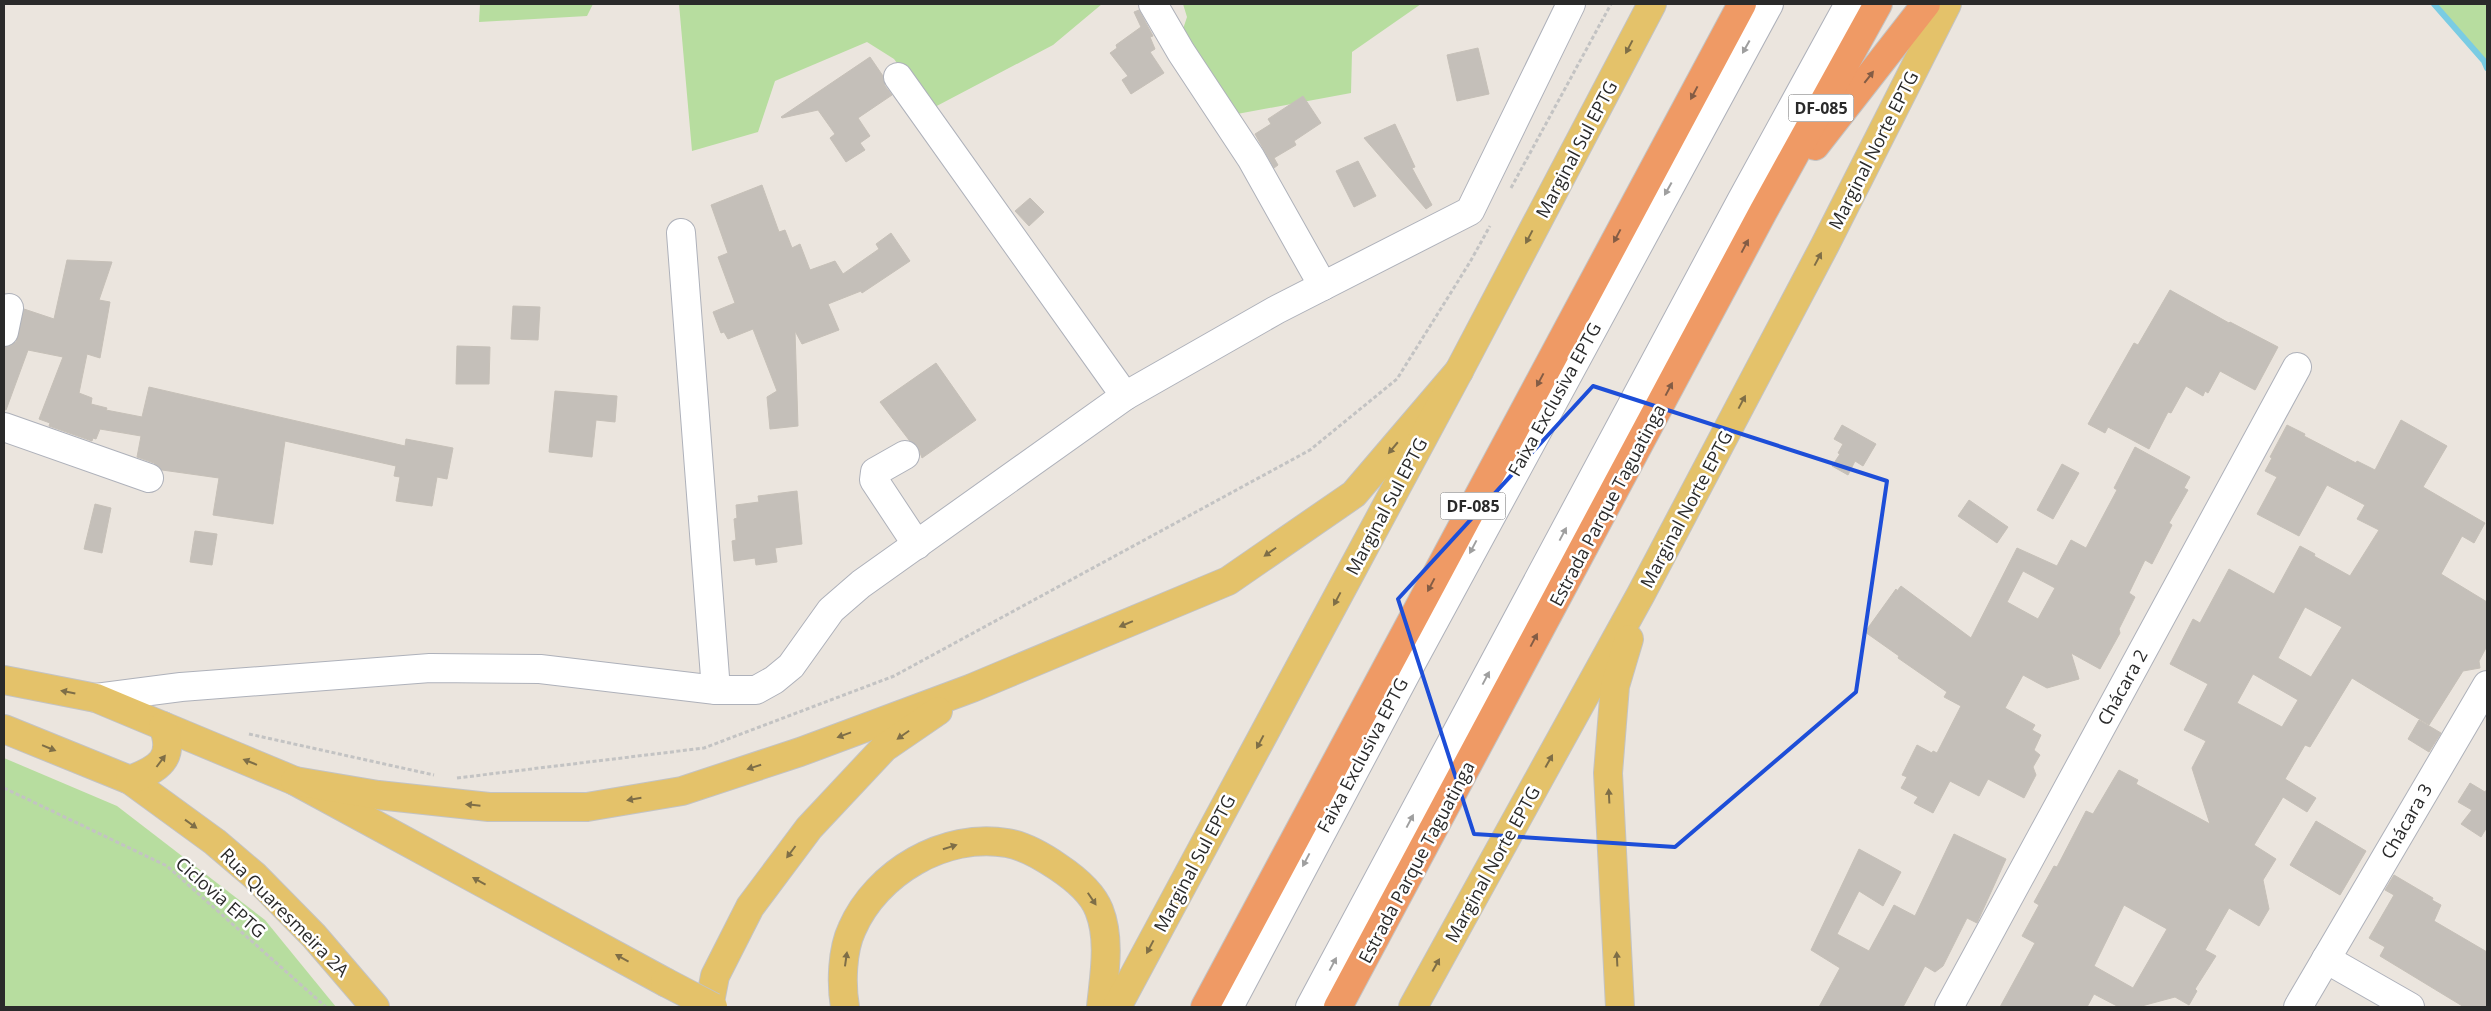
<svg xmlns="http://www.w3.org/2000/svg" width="2491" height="1011" viewBox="0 0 2491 1011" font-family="'Open Sans',sans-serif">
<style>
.green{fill:#b7dd9f}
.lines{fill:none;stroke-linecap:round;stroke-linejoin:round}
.stream{stroke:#7acce3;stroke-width:6}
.building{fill:#c4bfb9;stroke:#c6c0b8;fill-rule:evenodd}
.minor-casing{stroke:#aeb1ba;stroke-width:30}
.major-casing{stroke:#c3c3c3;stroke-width:30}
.highway-casing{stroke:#c3c3c3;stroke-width:30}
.path{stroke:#c3c3c3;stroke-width:3;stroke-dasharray:4 2.5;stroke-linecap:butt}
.minor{stroke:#fff;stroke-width:28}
.major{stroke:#e4c26a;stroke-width:28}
.highway{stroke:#ef9a65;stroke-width:28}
.major-bridge-casing{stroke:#c3c3c3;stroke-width:30;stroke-linecap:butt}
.major-bridge{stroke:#e4c26a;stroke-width:28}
.oneway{fill:#7e6e47}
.oneway2{fill:#9f9f9f}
.oneway3{fill:#835c45}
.marked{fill:none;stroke:#1d4ed8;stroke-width:4;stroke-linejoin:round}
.labels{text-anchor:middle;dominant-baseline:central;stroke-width:5;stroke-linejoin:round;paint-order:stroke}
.shield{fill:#fff;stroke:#6a6a6a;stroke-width:1}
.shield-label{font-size:16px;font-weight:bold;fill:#2a2a2a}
.street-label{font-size:18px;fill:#2a2a2a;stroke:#fff}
</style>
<rect width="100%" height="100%" fill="#ebe5de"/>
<g class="green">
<polygon points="480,4 593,4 587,16 479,22"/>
<polygon points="679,4 1102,4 1053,45 931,109 894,59 867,42 775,81 758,132 692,151"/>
<polygon points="1183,4 1421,4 1352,52 1351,93 1237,114 1179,41 1187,17"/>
<polygon points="2433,4 2487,4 2487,68"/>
<polygon points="4,758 117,806 265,920 336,1007 4,1007"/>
</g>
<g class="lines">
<polyline class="stream" points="2434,4 2484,61 2487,68"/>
</g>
<g class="building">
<polygon points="1139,10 1153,36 1150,37 1155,49 1150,52 1164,73 1131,94 1122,80 1128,76 1110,53 1117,48 1116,45 1141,27 1134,12"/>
<polygon points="1478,48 1489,94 1457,101 1447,55"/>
<polygon points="870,57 883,76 885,86 892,95 858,118 870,136 860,143 865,150 846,162 830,138 835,134 818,110 782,118 781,117"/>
<polygon points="1303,96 1321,123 1294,141 1296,145 1274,158 1278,165 1274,168 1255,134 1271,124 1268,119"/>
<polygon points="1395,124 1415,167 1412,168 1432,205 1426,209 1364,138"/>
<polygon points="1358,161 1376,196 1354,207 1336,171"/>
<polygon points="762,185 779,232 785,230 792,248 800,244 810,270 835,261 843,274 879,249 876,244 891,233 910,261 862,293 861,291 828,304 839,330 802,344 795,331 798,426 770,429 767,397 777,391 753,329 728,339 724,332 721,333 713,312 735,303 718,257 728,253 711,205"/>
<polygon points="1030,198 1044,212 1029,226 1015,211"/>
<polygon points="67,260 112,262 99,300 110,302 100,358 87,354 79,393 92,398 91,404 107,408 106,410 142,417 149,387 405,446 406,439 453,448 447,479 437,477 432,506 396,501 400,477 394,476 396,466 285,441 273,524 213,515 219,478 162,470 154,463 137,457 141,436 100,429 96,439 93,438 92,441 49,426 50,423 39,419 63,357 28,350 6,410 4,409 4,347 16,342 24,309 54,319"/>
<polygon points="2170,290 2229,323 2230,322 2278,347 2255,390 2220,371 2208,393 2205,391 2203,396 2186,386 2171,413 2168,412 2149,449 2108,427 2105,433 2088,424 2134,343 2138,345"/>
<polygon points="513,306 540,307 538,340 511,339"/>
<polygon points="457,346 490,347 489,384 456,384"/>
<polygon points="936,363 976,420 922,458 918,447 909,440 880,402"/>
<polygon points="555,391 617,396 615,422 596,420 592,457 549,452"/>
<path d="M2401 420 2447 446 2423 487 2485 523 2474 543 2462 536 2441 574 2487 602V646L2479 661 2480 668 2463 671 2429 725 2352 678 2310 747 2305 745 2285 779 2316 798 2307 812 2283 797 2254 845 2276 859 2263 880 2269 909 2259 926 2229 908 2205 950 2216 956 2195 989 2197 991 2189 1005 2175 997 2138 1007H2119L2094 994 2087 1007H2000L2035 943 2022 936 2039 905 2034 902 2054 866 2057 867 2086 811 2093 814 2119 770 2138 780 2136 784 2210 824 2192 768 2206 741 2184 730 2208 684 2170 664 2193 619 2200 623 2229 569 2274 594 2300 546 2315 554 2314 556 2350 576 2379 530 2357 519 2365 505 2327 485 2299 536 2257 514 2277 477 2265 471 2272 458 2270 457 2287 425 2305 434 2304 436 2356 463 2357 461 2375 470ZM2305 607 2342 627 2311 677 2278 658ZM2253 674 2298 700 2282 727 2237 703ZM2124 905 2167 929 2133 988 2094 966Z"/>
<polygon points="1842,425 1876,444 1863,466 1855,461 1848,475 1832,466 1840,454 1838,453 1843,444 1834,439"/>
<path d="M2135 447 2190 477 2184 488 2188 490 2169 523 2172 525 2152 564 2145 560 2129 593 2135 597 2119 629 2120 633 2100 669 2071 653 2079 679 2047 688 2023 675 2005 708 2035 725 2032 730 2041 735 2034 750 2040 755 2033 767 2036 775 2024 798 1988 779 1979 796 1950 781 1933 813 1914 803 1918 797 1901 788 1907 777 1902 775 1917 745 1932 753 1933 751 1937 753 1961 706 1944 697 1947 692 1898 658 1899 656 1865 632 1896 589 1897 591 1901 586 1971 638 2017 548 2057 566 2071 540 2086 548 2117 490 2114 488ZM2023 571 2055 588 2038 619 2007 602Z"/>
<polygon points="2062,464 2079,473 2053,519 2037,510"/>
<polygon points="797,491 802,544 775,548 777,562 756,565 755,558 734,561 732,541 736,540 734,519 737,518 736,505 759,502 758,496"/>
<polygon points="1969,500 2008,527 1997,543 1958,516"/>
<polygon points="95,504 111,508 102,553 84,549"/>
<polygon points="195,531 217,534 212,565 190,562"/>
<polygon points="2419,720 2441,733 2429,752 2408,739"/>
<polygon points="2470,783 2485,792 2487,789 2487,827 2481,837 2461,824 2472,810 2458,802"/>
<polygon points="2316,821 2366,851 2340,895 2290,865"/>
<polygon points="1954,834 2006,859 1977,923 1967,918 1943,966 1935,972 1925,966 1903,1007 1819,1007 1840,968 1811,950 1859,849 1901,872 1883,906 1859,891 1837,934 1869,951 1894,905 1915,916"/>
<polygon points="2394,875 2433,898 2432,900 2441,905 2434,921 2487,952 2487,1007 2464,1007 2380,956 2385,947 2369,938 2394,895 2385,890"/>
</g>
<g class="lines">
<g class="minor-casing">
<g id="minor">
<polyline points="1153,4 1181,52 1251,158 1323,286"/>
<polyline points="898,77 1125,396"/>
<polyline points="4,332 9,308"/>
<polyline points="4,427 149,478"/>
<polyline points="905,455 875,472 874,480 917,545"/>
<polyline points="716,690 756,690 774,680 791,666 831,610 861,584 1125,396 1276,310 1470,211 1571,4"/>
<polyline points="96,698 181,687 430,668 540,669 716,690 681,233"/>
<polyline points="2326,959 2410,1007"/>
<polyline points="1229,1007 1410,666 1769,4"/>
<polyline points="1310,1007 1741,201 1849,4"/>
<polyline points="1949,1007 2297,367"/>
<polyline points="2298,1007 2487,685"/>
</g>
</g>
<g class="major-casing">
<g id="major">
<polyline points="4,680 96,698 295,781 665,982"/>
<polyline points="4,729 130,780 215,842 255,876 314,936 375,1007"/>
<path d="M130 780C158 769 176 759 163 726"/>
<polyline points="295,781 378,795 489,807 587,807 682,791 800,752 972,688 1228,581 1354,494 1459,371"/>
<polyline points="709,1007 715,976 750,907 809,828 884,748 938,711"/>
<path d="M845 1007C841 984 842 950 852 929 876 873 945 832 1007 843 1025 846 1042 856 1058 867 1073 877 1092 892 1099 910 1111 940 1104 976 1101 1007"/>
<polyline points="1117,1007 1459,371 1652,4"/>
<polyline points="1413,1007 1641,594 1825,245 1947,4"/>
<polyline points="1620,1007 1608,773 1615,686 1629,639"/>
</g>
</g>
<g class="highway-casing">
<g id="highway">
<polyline points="1815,146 1926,4"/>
<polyline points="1205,1007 1742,4"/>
<polyline points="1338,1007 1763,212 1878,4"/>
</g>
</g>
<g class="path">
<polyline points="1511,188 1611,4"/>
<polyline points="249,734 434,775"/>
<polyline points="457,778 704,748 894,676 1310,450 1397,379 1470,262 1490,226"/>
<polyline points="4,788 167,866 326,1007"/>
</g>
<use href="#minor" class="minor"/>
<use href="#major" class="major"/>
<use href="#highway" class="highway"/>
<g class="major-bridge-casing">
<polyline id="major-bridge" points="665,982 713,1007"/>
</g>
<use href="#major-bridge" class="major-bridge"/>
</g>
<defs><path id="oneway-solid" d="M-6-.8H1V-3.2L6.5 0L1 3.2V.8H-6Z" transform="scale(1.25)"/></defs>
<g class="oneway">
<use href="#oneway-solid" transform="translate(1629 47) rotate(118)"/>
<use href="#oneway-solid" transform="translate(1529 237) rotate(118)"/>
<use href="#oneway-solid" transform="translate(1818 259) rotate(-62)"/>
<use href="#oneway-solid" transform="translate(1742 402) rotate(-62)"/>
<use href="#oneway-solid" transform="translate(1393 448) rotate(130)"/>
<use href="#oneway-solid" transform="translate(1270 552) rotate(145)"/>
<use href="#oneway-solid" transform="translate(1337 599) rotate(118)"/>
<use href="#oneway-solid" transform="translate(1126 624) rotate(157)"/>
<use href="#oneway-solid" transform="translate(68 692) rotate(-169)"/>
<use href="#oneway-solid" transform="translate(844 735) rotate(160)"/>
<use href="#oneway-solid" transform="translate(903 735) rotate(145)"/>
<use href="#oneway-solid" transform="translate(1260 742) rotate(118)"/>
<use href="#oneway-solid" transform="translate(49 748) rotate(22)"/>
<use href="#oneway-solid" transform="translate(161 761) rotate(-53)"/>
<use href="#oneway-solid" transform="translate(1549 761) rotate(-61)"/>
<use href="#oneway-solid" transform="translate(250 762) rotate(-158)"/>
<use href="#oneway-solid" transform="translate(754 767) rotate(162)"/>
<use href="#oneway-solid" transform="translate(1609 796) rotate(-93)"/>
<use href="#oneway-solid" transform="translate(634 799) rotate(170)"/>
<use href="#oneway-solid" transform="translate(473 805) rotate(-174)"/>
<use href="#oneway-solid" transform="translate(191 824) rotate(36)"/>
<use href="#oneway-solid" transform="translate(950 847) rotate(-18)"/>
<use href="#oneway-solid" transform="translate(791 852) rotate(127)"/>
<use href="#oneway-solid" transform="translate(479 881) rotate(-151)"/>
<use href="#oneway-solid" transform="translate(1092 899) rotate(56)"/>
<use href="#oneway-solid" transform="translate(1150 947) rotate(118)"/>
<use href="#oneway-solid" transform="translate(622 958) rotate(-151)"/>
<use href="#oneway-solid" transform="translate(846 959) rotate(-82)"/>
<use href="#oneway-solid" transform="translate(1617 959) rotate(-93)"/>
<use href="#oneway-solid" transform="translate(1436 965) rotate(-61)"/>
</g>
<g class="oneway2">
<use href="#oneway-solid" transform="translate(1746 47) rotate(119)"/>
<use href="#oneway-solid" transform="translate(1668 189) rotate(119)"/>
<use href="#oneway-solid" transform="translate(1563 534) rotate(-62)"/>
<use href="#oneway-solid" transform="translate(1473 547) rotate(118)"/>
<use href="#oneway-solid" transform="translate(1486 678) rotate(-62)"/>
<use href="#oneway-solid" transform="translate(1410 821) rotate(-62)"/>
<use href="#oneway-solid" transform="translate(1306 860) rotate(118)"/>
<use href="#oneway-solid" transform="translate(1333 964) rotate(-62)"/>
</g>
<g class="oneway3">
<use href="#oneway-solid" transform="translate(1869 77) rotate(-52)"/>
<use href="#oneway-solid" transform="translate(1694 93) rotate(118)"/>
<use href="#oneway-solid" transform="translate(1617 236) rotate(118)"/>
<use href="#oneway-solid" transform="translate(1745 246) rotate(-62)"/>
<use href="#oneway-solid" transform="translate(1540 380) rotate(118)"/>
<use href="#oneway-solid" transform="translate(1669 389) rotate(-62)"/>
<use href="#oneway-solid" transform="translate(1431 585) rotate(118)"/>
<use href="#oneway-solid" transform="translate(1534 640) rotate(-62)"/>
</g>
<path class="marked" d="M1593 386 1887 481 1856 692 1675 847 1474 834 1398 599Z"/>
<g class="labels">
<g class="shield">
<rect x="1788.5" y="94.5" width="65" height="27" rx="4"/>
<rect x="1440.5" y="492.5" width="65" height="27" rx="4"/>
</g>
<g class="shield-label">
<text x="1821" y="108">DF-085</text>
<text x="1473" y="506">DF-085</text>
</g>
<g class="street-label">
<text transform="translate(1576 149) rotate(-62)">Marginal Sul EPTG</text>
<text transform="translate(1873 150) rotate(-63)">Marginal Norte EPTG</text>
<text transform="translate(1554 399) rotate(-61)">Faixa Exclusiva EPTG</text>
<text transform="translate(1607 505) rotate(-62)">Estrada Parque Taguatinga</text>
<text transform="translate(1386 506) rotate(-62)">Marginal Sul EPTG</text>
<text transform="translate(1686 509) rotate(-62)">Marginal Norte EPTG</text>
<text transform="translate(2122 687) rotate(-61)">Chácara 2</text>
<text transform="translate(1362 755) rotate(-62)">Faixa Exclusiva EPTG</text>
<text transform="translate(2406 821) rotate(-60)">Chácara 3</text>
<text transform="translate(1416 862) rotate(-62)">Estrada Parque Taguatinga</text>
<text transform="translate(1194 863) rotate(-62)">Marginal Sul EPTG</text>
<text transform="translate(1492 864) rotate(-61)">Marginal Norte EPTG</text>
<text transform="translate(221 897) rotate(41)">Ciclovia EPTG</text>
<text transform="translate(285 912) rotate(45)">Rua Quaresmeira 2A</text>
</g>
</g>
<rect width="2491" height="1011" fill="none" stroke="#2a2a2a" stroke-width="10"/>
</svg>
